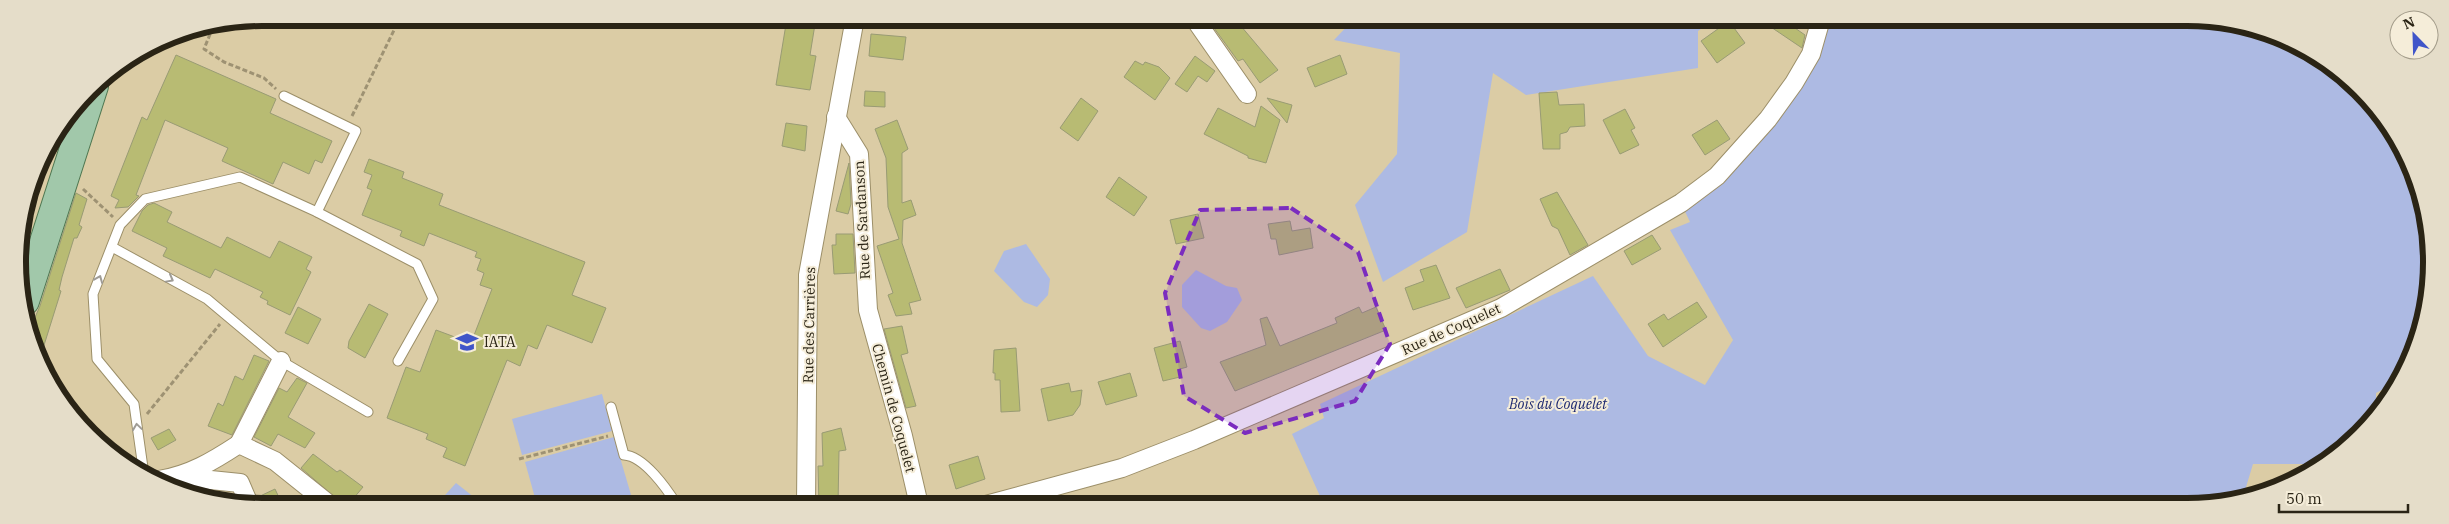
<svg xmlns="http://www.w3.org/2000/svg" width="2449" height="524" viewBox="0 0 2449 524" font-family="'IBM Plex Serif',serif">
<style>
.green{fill:#adbae3}
.building{fill:#b8bb73;stroke:#999b74}
.lines{fill:none;stroke-linecap:round;stroke-linejoin:round}
.lane-casing{stroke:#9c8f69;stroke-width:11}
.street-casing{stroke:#9c8f69;stroke-width:20}
.primary-casing{stroke:#4f7751;stroke-width:30}
.path{stroke:#9e9273;stroke-width:3;stroke-dasharray:5 2.5;stroke-linecap:butt}
.lane{stroke:#fff;stroke-width:9}
.street{stroke:#fff;stroke-width:18}
.primary{stroke:#a1c8aa;stroke-width:28}
.oneway{stroke:#9f9c96}
.marked{fill:#7b2cbf;fill-opacity:0.2;stroke:#7b2cbf;stroke-width:4;stroke-dasharray:10 6;stroke-linejoin:round}
.labels{text-anchor:middle;dominant-baseline:central;stroke-width:4;stroke-linejoin:round;paint-order:stroke}
.street-label{font-size:14px;fill:#2a2415;stroke:#f5edd9}
.poi-label{font-size:14px;fill:#2a2415;stroke:#f5edd9;text-anchor:start}
.park-label{font-size:14px;font-style:italic;fill:#1c2870;stroke:#f5edd9}
.rim{fill:none;stroke:#2a2415;stroke-width:6}
</style>
<rect width="100%" height="100%" fill="#dbcca5"/>
<g class="green">
<polygon points="1354,19 1715,19 1698,31 1698,68 1526,95 1493,73 1467,232 1383,282 1355,205 1397,154 1400,53 1334,40"/>
<polygon points="1821,19 2219,20 2309,50 2381,113 2423,198 2429,294 2406,370 2399,381 2376,393 2376,413 2360,435 2316,464 2253,464 2243,497 2203,506 1324,505 1292,434 1324,418 1320,404 1593,276 1648,356 1705,385 1733,340 1670,230 1690,222 1681,203 1768,119"/>
<polygon points="1026,244 1050,279 1048,295 1037,307 1024,302 994,271 1004,251"/>
<polygon points="1196,270 1226,286 1237,288 1242,300 1227,322 1210,331 1201,328 1182,307 1182,285"/>
<polygon points="602,394 612,431 522,455 512,419"/>
<polygon points="614,437 634,505 537,505 525,462"/>
<polygon points="456,483 484,505 436,505"/>
</g>
<g class="building">
<polygon points="787,18 816,18 810,55 816,56 810,90 776,85"/>
<polygon points="1226,19 1235,19 1278,70 1260,83 1243,59 1238,61 1214,28"/>
<polygon points="1759,19 1782,19 1805,35 1802,48"/>
<polygon points="1729,21 1745,43 1717,63 1701,41"/>
<polygon points="871,34 906,37 903,60 869,56"/>
<polygon points="176,55 276,99 270,113 332,141 322,163 315,160 309,174 283,162 273,184 222,161 228,148 165,120 136,195 139,196 128,207 115,208 119,200 111,196 142,117 147,120"/>
<polygon points="1340,55 1347,74 1315,87 1307,68"/>
<polygon points="1195,56 1215,71 1207,82 1198,76 1187,92 1175,84"/>
<polygon points="1135,61 1143,65 1145,62 1159,67 1170,78 1155,100 1124,77"/>
<polygon points="865,91 885,92 885,107 864,106"/>
<polygon points="1557,92 1559,105 1584,104 1585,126 1570,127 1567,132 1560,134 1560,149 1543,149 1539,93"/>
<polygon points="1081,98 1098,111 1078,141 1060,128"/>
<polygon points="1267,98 1292,105 1287,123"/>
<polygon points="1261,106 1280,120 1266,163 1248,158 1248,156 1204,134 1218,108 1255,127"/>
<polygon points="1625,109 1635,128 1631,130 1639,145 1620,154 1603,120"/>
<polygon points="897,120 908,149 902,153 902,203 911,200 916,215 903,220 902,243 921,300 909,303 912,314 896,316 888,295 893,293 877,246 899,239 888,207 886,158 875,129"/>
<polygon points="1717,120 1730,139 1705,155 1692,135"/>
<polygon points="786,123 807,126 805,151 782,146"/>
<polygon points="369,159 404,172 402,178 443,194 439,205 585,262 572,295 606,308 592,343 547,325 537,349 528,345 520,366 507,360 465,466 443,457 447,448 426,439 428,434 387,418 406,367 420,372 436,330 471,343 492,289 480,285 484,273 477,270 481,259 475,257 477,252 429,233 424,246 400,236 402,231 362,215 372,190 367,188 372,175 364,172"/>
<polygon points="849,163 851,204 848,214 836,211"/>
<polygon points="1119,177 1147,197 1134,216 1106,197"/>
<polygon points="1557,192 1588,245 1570,255 1558,229 1552,226 1540,199"/>
<polygon points="76,193 87,199 79,225 82,227 77,238 74,238 62,277 59,290 61,291 40,358 31,341 29,331 40,306"/>
<polygon points="154,203 172,212 167,222 221,248 227,237 270,258 279,241 312,257 306,269 311,272 290,315 267,304 268,301 260,297 263,292 215,269 210,278 163,256 167,248 132,231 142,211 148,205"/>
<polygon points="1198,214 1204,238 1176,244 1170,220"/>
<polygon points="1290,221 1292,231 1310,228 1313,248 1279,255 1276,239 1271,239 1268,224"/>
<polygon points="836,234 853,234 855,273 834,274 832,245 836,245"/>
<polygon points="1652,235 1661,249 1632,265 1624,251"/>
<polygon points="1436,265 1450,298 1413,310 1405,288 1424,281 1420,270"/>
<polygon points="1500,269 1510,290 1466,308 1456,288"/>
<polygon points="1697,302 1707,317 1663,347 1648,324 1664,314 1668,320"/>
<polygon points="369,304 388,314 365,358 348,348 349,341"/>
<polygon points="298,307 321,319 308,344 285,333"/>
<polygon points="1359,307 1362,313 1376,307 1386,330 1235,391 1220,362 1266,345 1260,319 1267,317 1280,346 1337,323 1335,318"/>
<polygon points="902,326 908,353 901,355 916,406 906,408 884,329"/>
<polygon points="1180,341 1187,367 1180,369 1180,377 1163,381 1154,348"/>
<polygon points="1016,348 1020,411 1001,412 1000,380 995,380 995,373 993,373 994,350"/>
<polygon points="254,355 269,361 232,435 208,426 218,403 223,406 235,376 243,380"/>
<polygon points="1130,373 1137,396 1106,405 1098,382"/>
<polygon points="297,378 307,383 288,417 315,433 305,448 278,434 271,446 254,437 279,388 287,392"/>
<polygon points="1069,383 1071,392 1082,390 1080,405 1073,415 1048,421 1041,389"/>
<polygon points="841,428 846,450 839,451 838,505 819,505 818,466 823,466 822,433"/>
<polygon points="169,429 176,440 158,450 151,438"/>
<polygon points="313,454 337,472 340,470 363,487 348,505 344,505 301,468"/>
<polygon points="978,456 985,479 956,489 949,465"/>
<polygon points="275,489 282,504 260,504 258,497"/>
</g>
<g class="lines">
<g class="lane-casing">
<g id="lane">
<polyline points="284,96 356,131 317,212"/>
<polyline points="112,247 207,299 281,361 368,412"/>
<path d="M611 407 624 455C644 456 667 489 677 505"/>
<polyline points="144,475 134,404 97,359 93,294 120,225 145,199 240,177 317,212 417,264 433,299 398,361"/>
</g>
</g>
<g class="street-casing">
<g id="street">
<polyline points="1194,18 1247,94"/>
<polyline points="836,117 859,154 868,310 903,436 919,505"/>
<polyline points="239,444 281,361"/>
<polyline points="181,477 240,483 249,504"/>
<path d="M159 480C190 475 213 461 239 444L275 461 330 505"/>
<polyline points="806,505 808,275 855,18"/>
<polyline points="986,505 1122,468 1194,440 1501,308 1681,203 1717,176 1768,119 1794,83 1811,54 1821,19"/>
</g>
</g>
<g class="primary-casing">
<polyline id="primary" points="25,301 94,86"/>
</g>
<g class="path">
<polyline points="655,18 660,18"/>
<polyline points="213,27 204,49 224,62 264,78 276,89"/>
<polyline points="352,116 400,18"/>
<polyline points="83,189 113,217"/>
<polyline points="147,414 220,324"/>
<polyline points="519,459 608,436"/>
</g>
<use href="#lane" class="lane"/>
<use href="#street" class="street"/>
<use href="#primary" class="primary"/>
</g>
<defs><path id="oneway-chevron" d="M-2-3.5L2.5 0L-2 3.5" fill="none" stroke-width="1.6" stroke-linecap="round" stroke-linejoin="round" transform="scale(1.25)"/></defs>
<g class="oneway">
<use href="#oneway-chevron" transform="translate(99 279) rotate(-68)"/>
<use href="#oneway-chevron" transform="translate(170 279) rotate(29)"/>
<use href="#oneway-chevron" transform="translate(137 427) rotate(-98)"/>
</g>
<path class="marked" d="M1291 208 1358 252 1390 344 1355 401 1245 433 1184 396 1165 293 1200 210Z"/>
<defs>
<g id="school-bare" transform="scale(1.725)"><path d="M0-5L7-2L0 1L-7-2ZM-4 1L0 2.5L4 1V4Q0 6-4 4Z" fill="#4055c9" stroke="#f5edd9" stroke-width="2.5" paint-order="stroke"/></g>
</defs>
<g fill-rule="evenodd">
<use href="#school-bare" x="467" y="342"/>
</g>
<g class="labels">
<g class="street-label">
<text transform="translate(862 220) rotate(-93)">Rue de Sardanson</text>
<text transform="translate(809 325) rotate(-89)">Rue des Carrières</text>
<text transform="translate(1451 329) rotate(-24)">Rue de Coquelet</text>
<text transform="translate(894 408) rotate(75)">Chemin de Coquelet</text>
</g>
<g class="poi-label">
<text x="484" y="342">IATA</text>
</g>
<g class="park-label">
<text x="1558" y="404">Bois du Coquelet</text>
</g>
</g>
<path d="M0 0H2449V524H0ZM262 26H2187A236 236 0 0 1 2423 262V262A236 236 0 0 1 2187 498H262A236 236 0 0 1 26 262V262A236 236 0 0 1 262 26Z" fill="#e5ddc9" fill-rule="evenodd"/>
<path class="rim" d="M262 26H2187A236 236 0 0 1 2423 262V262A236 236 0 0 1 2187 498H262A236 236 0 0 1 26 262V262A236 236 0 0 1 262 26Z"/>
<g transform="translate(2414 35) rotate(337)"><circle r="24" fill="#f5edd9" stroke="#a49d8b"/>
<path d="M0-4L9 19L0 12L-9 19Z" fill="#4055c9"/>
<text y="-8" font-size="14" font-weight="bold" text-anchor="middle" fill="#2a2415">N</text>
</g>
<path d="M2279 504v8h129v-8" fill="none" stroke="#2a2415" stroke-width="2.5"/>
<text x="2286" y="504" font-size="15" fill="#2a2415" stroke="#f5edd9" stroke-width="4" paint-order="stroke">50 m</text>
</svg>
